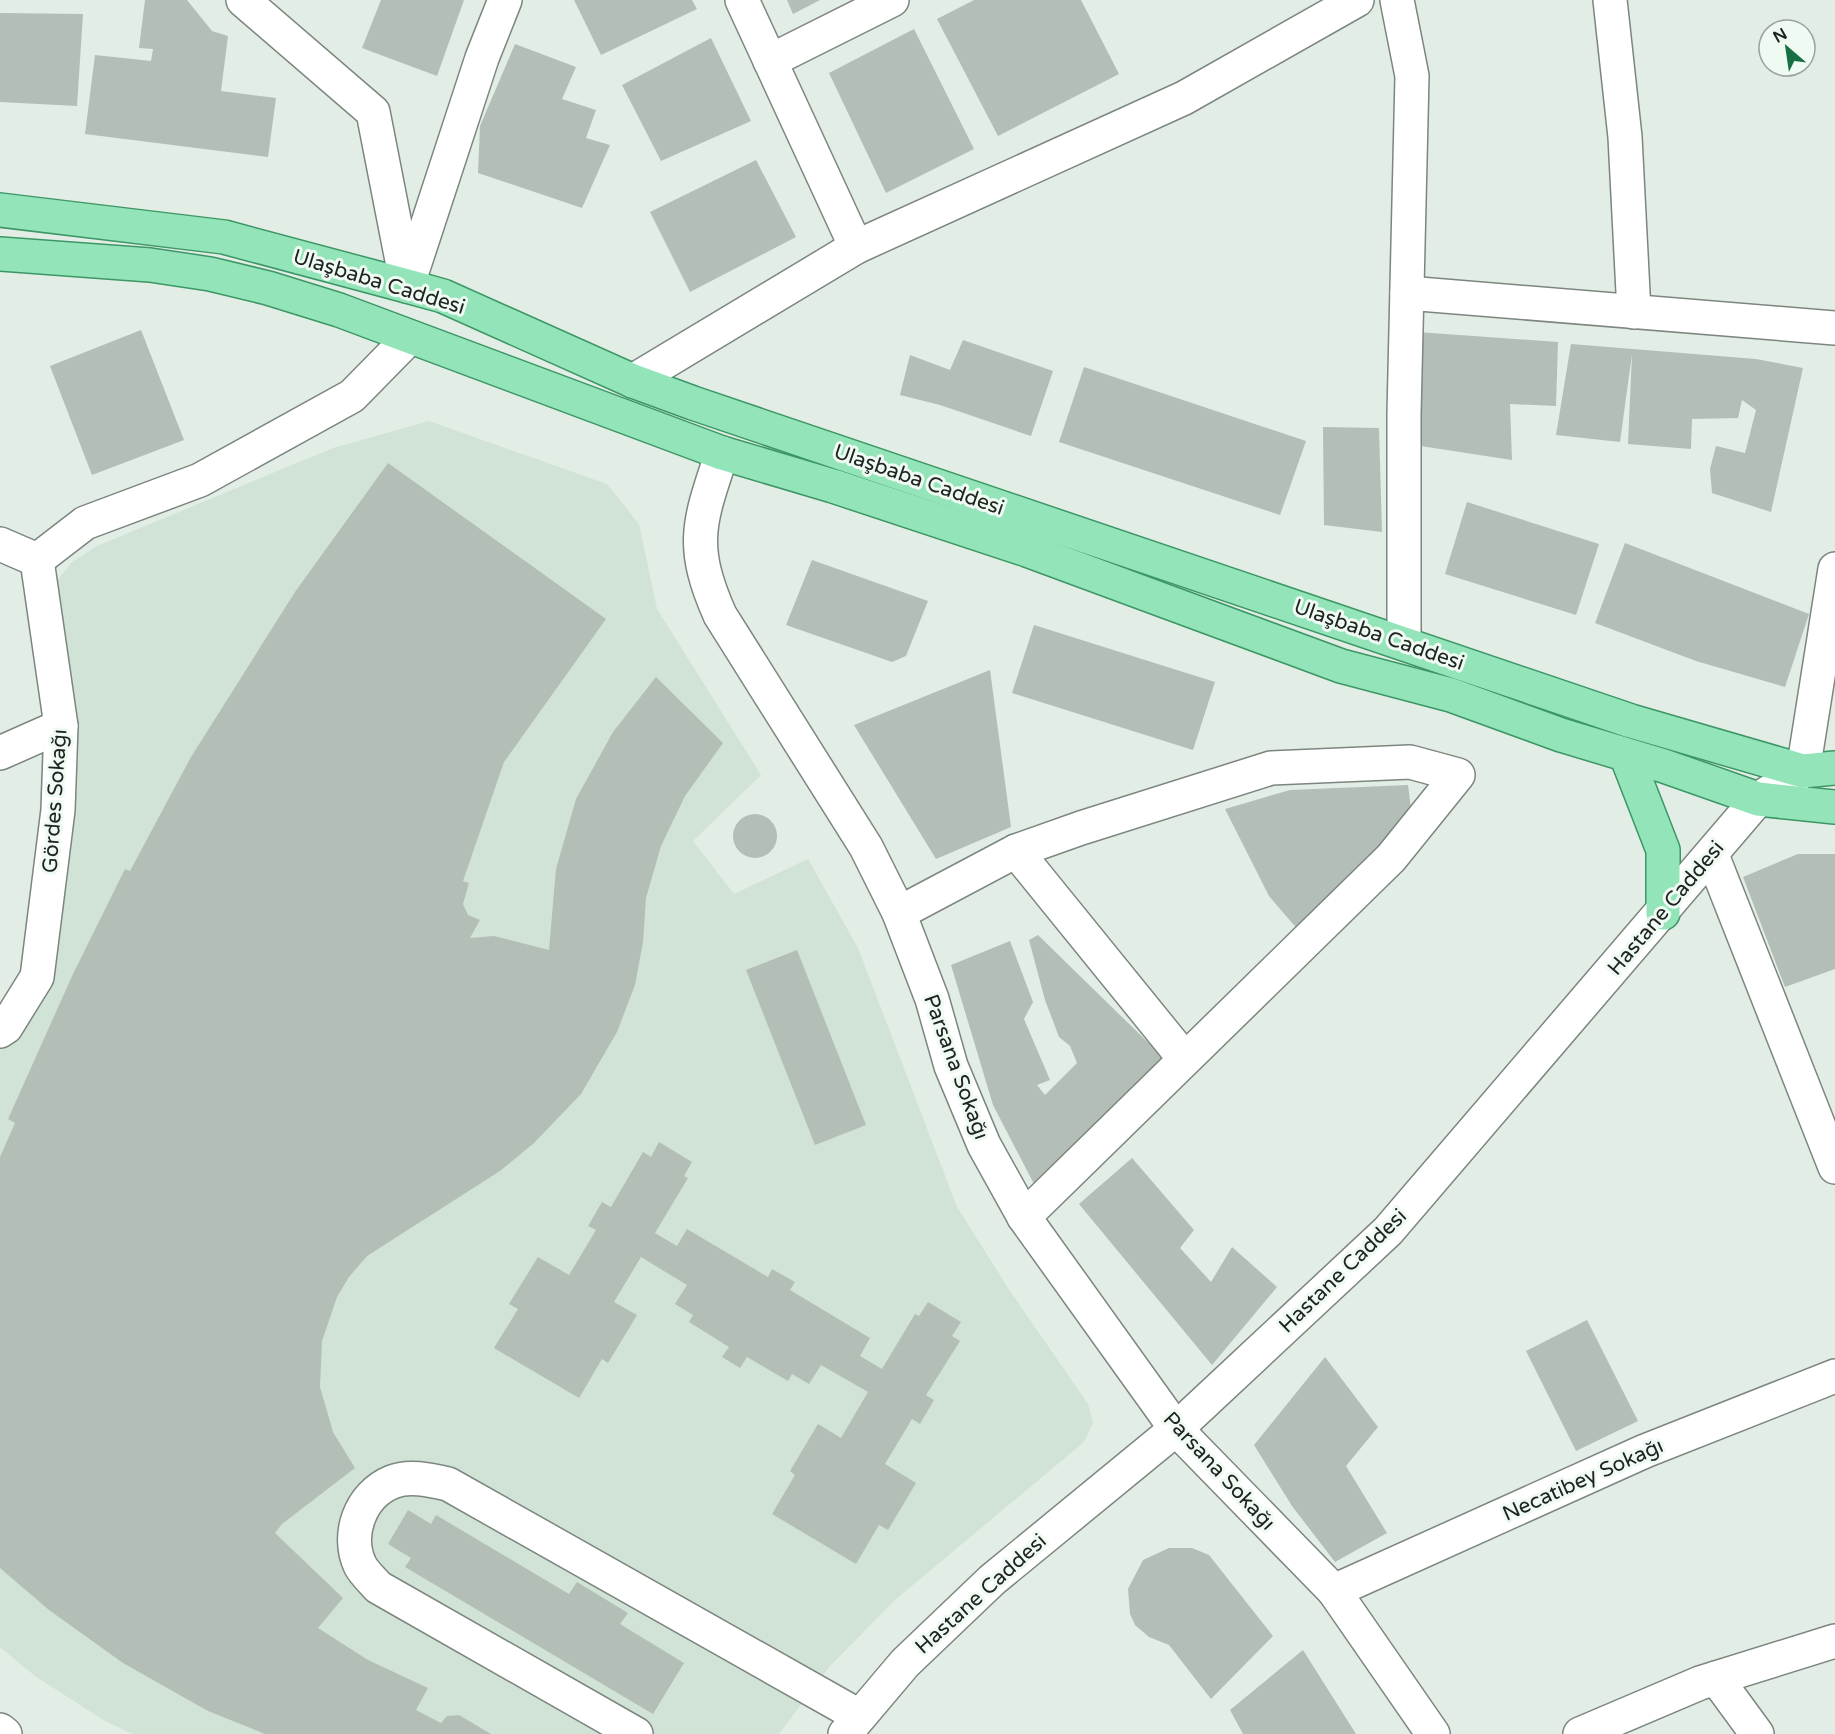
<svg xmlns="http://www.w3.org/2000/svg" width="1835" height="1734" viewBox="0 0 1835 1734" font-family="'Varela Round',sans-serif">
<style>
.built{fill:#d0e3d6}
.building{fill:#b3beb7}
.lines{fill:none;stroke-linecap:round;stroke-linejoin:round}
.minor-casing{stroke:#7c867f;stroke-width:36}
.major-casing{stroke:#3c9665;stroke-width:36}
.minor{stroke:#fff;stroke-width:33}
.major{stroke:#93e5b9;stroke-width:33}
.labels{text-anchor:middle;dominant-baseline:central;stroke-width:6;stroke-linejoin:round;paint-order:stroke}
.street-label{font-size:21px;fill:#202421;stroke:#effaf2}
</style>
<rect width="100%" height="100%" fill="#e2ede5"/>
<polygon class="built" points="429,421 607,484 639,524 657,609 761,775 693,841 734,894 808,859 858,948 957,1207 1010,1291 1088,1404 1093,1423 1084,1442 896,1599 830,1666 779,1734 133,1734 105,1721 35,1676 0,1647 0,1031 35,945 46,625 56,582 72,562 97,546 333,448"/>
<g class="building">
<polygon points="145,0 187,0 212,31 228,36 221,91 276,98 268,157 85,134 95,55 151,61 153,49 139,48"/>
<polygon points="381,0 464,0 437,76 362,48"/>
<polygon points="574,0 692,0 697,9 601,55"/>
<polygon points="787,0 820,0 793,14"/>
<polygon points="974,0 1081,0 1119,74 998,136 937,19"/>
<polygon points="0,13 83,14 77,106 0,102"/>
<polygon points="914,29 974,149 886,193 829,73"/>
<polygon points="711,38 751,121 661,161 622,85"/>
<polygon points="515,44 576,67 562,99 596,110 586,138 610,145 582,208 478,173 480,126"/>
<polygon points="756,160 796,237 690,292 650,212"/>
<polygon points="141,330 184,440 92,475 50,366"/>
<polygon points="1417,332 1558,342 1556,406 1510,404 1512,460 1414,445"/>
<polygon points="963,340 1053,371 1031,436 940,405 900,395 910,355 950,370"/>
<polygon points="1571,344 1756,359 1803,368 1771,512 1712,493 1710,469 1716,446 1745,453 1756,410 1742,400 1738,418 1692,419 1691,449 1628,444 1632,354 1620,442 1556,435"/>
<polygon points="1084,367 1306,441 1280,515 1059,442"/>
<polygon points="1323,427 1379,428 1382,532 1324,525"/>
<polygon points="388,463 606,619 504,762 463,881 469,883 463,904 468,915 480,920 470,938 494,936 549,950 556,869 576,799 613,732 656,677 723,743 685,796 661,846 646,898 643,942 635,985 617,1032 581,1094 534,1143 500,1171 367,1256 349,1277 337,1297 322,1341 320,1387 333,1432 355,1468 282,1524 275,1533 343,1598 318,1628 368,1660 428,1688 416,1710 441,1723 447,1716 459,1715 491,1734 265,1734 208,1711 123,1663 49,1610 0,1568 0,1157 15,1123 8,1119 73,974 125,869 130,871 191,757 295,592"/>
<polygon points="1467,502 1599,544 1576,615 1445,574"/>
<polygon points="1625,543 1809,614 1785,687 1696,661 1595,623"/>
<polygon points="812,560 928,601 906,656 892,662 786,625"/>
<polygon points="1034,625 1215,682 1193,750 1012,693"/>
<polygon points="990,670 1011,827 936,859 854,725"/>
<polygon points="1408,785 1412,816 1299,931 1269,896 1225,809 1290,790"/>
<circle cx="755" cy="836" r="22"/>
<polygon points="1798,854 1835,854 1835,969 1785,987 1743,877"/>
<polygon points="1038,935 1165,1059 1035,1186 993,1105 951,965 1010,941 1033,1002 1024,1019 1050,1080 1037,1085 1045,1095 1077,1063 1070,1046 1059,1037 1045,1000 1029,940"/>
<polygon points="797,950 866,1125 815,1145 746,970"/>
<polygon points="659,1142 692,1162 684,1176 688,1178 655,1233 677,1246 687,1229 768,1277 772,1269 795,1282 790,1290 870,1338 860,1356 882,1369 915,1314 919,1316 928,1302 961,1322 952,1336 960,1341 926,1395 934,1400 920,1424 912,1419 885,1464 916,1483 888,1530 879,1525 856,1564 772,1514 795,1475 790,1471 818,1424 841,1438 868,1392 821,1365 809,1384 792,1374 788,1381 747,1357 740,1368 722,1357 729,1347 689,1322 693,1315 675,1304 687,1285 641,1257 614,1302 637,1315 608,1363 602,1359 579,1398 494,1348 518,1309 509,1304 538,1257 569,1275 596,1230 588,1226 602,1202 611,1207 643,1152 651,1157"/>
<polygon points="1132,1158 1194,1230 1180,1248 1211,1282 1232,1247 1277,1287 1212,1365 1079,1204"/>
<polygon points="1587,1320 1638,1421 1576,1451 1526,1351"/>
<polygon points="1325,1357 1378,1427 1346,1466 1387,1533 1335,1562 1292,1506 1254,1445"/>
<polygon points="408,1510 431,1524 436,1515 569,1594 577,1582 628,1613 620,1624 684,1663 653,1714 405,1567 411,1558 388,1544"/>
<polygon points="1169,1548 1192,1548 1209,1555 1273,1636 1211,1699 1169,1645 1149,1637 1135,1625 1130,1614 1128,1589 1143,1560"/>
<polygon points="1303,1650 1356,1734 1243,1734 1230,1710"/>
</g>
<g class="lines">
<g class="minor-casing">
<g id="minor">
<polyline points="243,0 373,112 407,286"/>
<polyline points="742,0 856,247 1184,98 1357,0"/>
<polyline points="1397,0 1412,76 1404,414 1404,643"/>
<polyline points="1610,0 1625,137 1634,312"/>
<polyline points="770,61 892,0"/>
<polyline points="408,284 482,58 505,0"/>
<polyline points="1407,293 1835,328"/>
<polyline points="633,381 856,247"/>
<path d="M722 453C699 522 689 545 720 615L866 847 899 913 932 999 951 1066 984 1145 1024 1217 1176 1429 1334 1591 1433 1734"/>
<polyline points="0,544 37,560"/>
<polyline points="37,560 85,523 200,480 352,396 409,338"/>
<polyline points="0,753 61,726"/>
<polyline points="1016,851 1184,1058"/>
<polyline points="1712,855 1835,1167"/>
<polyline points="899,913 1016,851 1081,828 1271,768 1410,762 1458,775 1391,858 1024,1217"/>
<polyline points="0,1031 6,1027 37,977 58,810 61,726 37,560"/>
<polyline points="1334,1591 1645,1451 1835,1376"/>
<polyline points="1716,1678 1757,1734"/>
<polyline points="0,1730 5,1734"/>
<path d="M636 1734 378 1587C373 1581 364 1573 360 1565 346 1535 360 1495 392 1482 409 1475 430 1480 448 1484L859 1716"/>
<polyline points="845,1734 905,1663 992,1580 1176,1429 1388,1231 1758,799 1803,771 1835,569"/>
<polyline points="1580,1734 1700,1683 1835,1641"/>
</g>
</g>
<g class="major-casing">
<g id="major">
<polyline points="0,210 224,237 407,286 443,296 633,381 693,403 1631,721 1803,771 1835,768"/>
<polyline points="0,254 150,265 210,274 268,288 339,310 722,453 833,486 1027,550 1341,666 1451,695 1561,735 1664,766 1758,799 1835,807"/>
<polyline points="1626,755 1663,850 1663,913"/>
</g>
</g>
<use href="#minor" class="minor"/>
<use href="#major" class="major"/>
</g>
<g class="labels">
<g class="street-label">
<text transform="translate(379 282) rotate(17)">Ulaşbaba Caddesi</text>
<text transform="translate(919 480) rotate(19)">Ulaşbaba Caddesi</text>
<text transform="translate(1379 635) rotate(19)">Ulaşbaba Caddesi</text>
<text transform="translate(55 801) rotate(-86)">Gördes Sokağı</text>
<text transform="translate(1666 908) rotate(-50)">Hastane Caddesi</text>
<text transform="translate(956 1067) rotate(70)">Parsana Sokağı</text>
<text transform="translate(1343 1271) rotate(-44)">Hastane Caddesi</text>
<text transform="translate(1219 1471) rotate(47)">Parsana Sokağı</text>
<text transform="translate(1583 1480) rotate(-24)">Necatibey Sokağı</text>
<text transform="translate(981 1594) rotate(-42)">Hastane Caddesi</text>
</g>
</g>
<g transform="translate(1787 48) rotate(331)"><circle r="28" fill="#effaf2" stroke="#9ca49e" stroke-width="1.5"/>
<path d="M0-4.5L10 22L0 15L-10 22Z" fill="#177044"/>
<text y="-9" font-size="16" font-weight="bold" text-anchor="middle" fill="#202421">N</text>
</g>
</svg>
